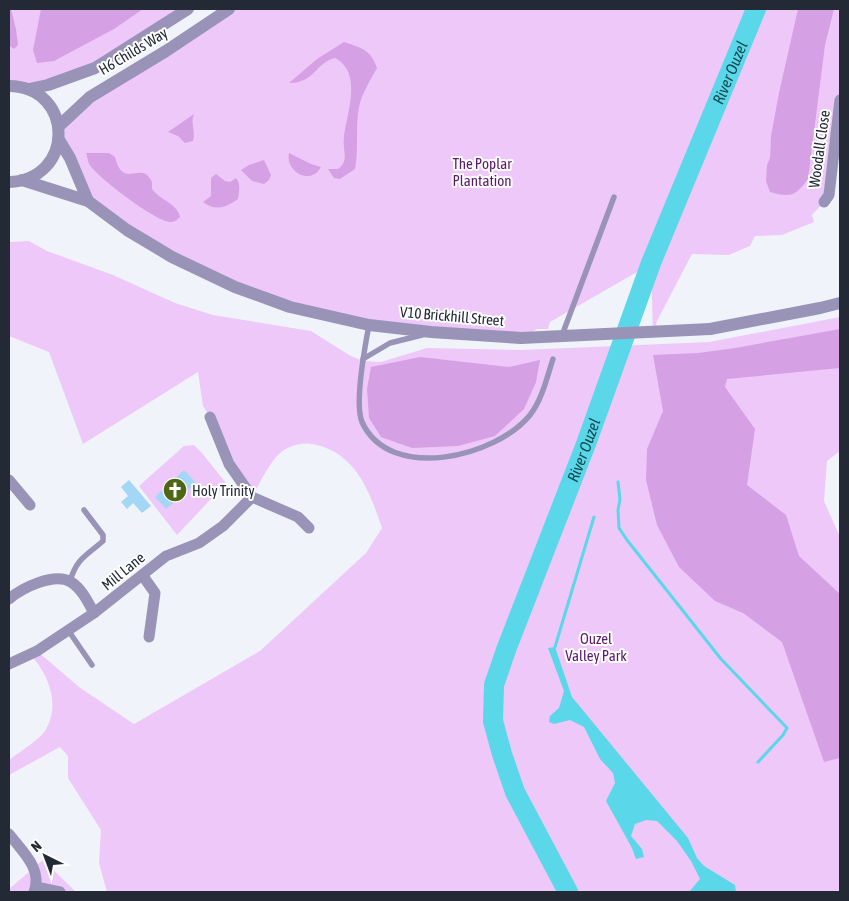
<svg xmlns="http://www.w3.org/2000/svg" width="849" height="901" viewBox="0 0 849 901" font-family="'Asap Condensed',sans-serif">
<style>
.green{fill:#eec8f9}
.forest{fill:#d6a0e5}
.water{fill:#5ad7e9}
.lines{fill:none;stroke-linecap:round;stroke-linejoin:round}
.stream{stroke:#5ad7e9;stroke-width:3}
.river{stroke:#5ad7e9;stroke-width:20}
.building{fill:#a4d6f5}
.service{stroke:#9994b7;stroke-width:5.5}
.minor{stroke:#9994b7;stroke-width:11}
.tertiary{stroke:#9994b7;stroke-width:12}
.tertiary-bridge{stroke:#9994b7;stroke-width:12}
.labels{text-anchor:middle;dominant-baseline:central;stroke-width:4;stroke-linejoin:round;paint-order:stroke}
.street-label{font-size:15px;fill:#232a36;stroke:#fff}
.park-label{font-size:15px;fill:#5b196b;stroke:#fff}
.poi-label{font-size:15px;fill:#232a36;stroke:#fff;text-anchor:start}
.water-label{font-size:16px;font-style:italic;fill:#114950;stroke:#fff}
</style>
<rect width="100%" height="100%" fill="#f0f4fa"/>
<g class="green">
<polygon points="9,9 188,9 95,68 48,85 9,85"/>
<polygon points="229,9 840,9 840,100 824,202 812,215 814,222 782,235 755,236 750,246 729,255 692,254 657,321 653,335 651,264 550,322 548,329 537,329 521,338 369,325 235,287 88,201 59,126"/>
<path d="M29 241 47 251 113 275 175 303 213 315 311 331 349 355 363 361 381 362 427 348 520 350 709 342 840 317V451L827 461 824 501 840 537V892H107L99 863 101 830 68 778V756L60 747 9 775V760C17 754 40 739 45 731 61 705 49 675 30 654L37 651 79 687 134 724 260 651 366 553 382 528C370 493 357 455 317 445 304 441 288 445 278 455 268 465 259 485 252 497L210 417 203 406 198 372 83 444 49 352 9 336V242Z"/>
<polygon points="194,445 201,452 226,483 177,535 139,486 184,446"/>
<polygon points="43,860 76,892 9,892 9,889"/>
</g>
<g class="forest">
<polygon points="9,9 11,9 16,29 18,45 14,49 10,46"/>
<polygon points="41,9 143,9 114,29 54,61 37,63 33,50"/>
<path d="M798 9H834L825 45 808 179C796 196 790 198 770 192L766 181 767 165 770 158 771 136 779 93Z"/>
<path d="M344 42C362 48 371 50 377 68 370 81 362 93 359 107 355 128 359 149 355 169L340 179 334 178 328 169H338C350 161 342 150 344 137 347 113 363 73 335 58 315 63 315 83 289 83L317 59Z"/>
<path d="M194 114C190 123 196 131 193 141L185 143 178 136 168 132Z"/>
<path d="M86 153H109L115 157C122 186 136 167 147 175 149 177 151 180 152 182V189C160 200 178 204 180 217 177 220 175 222 170 222 155 221 97 177 89 164 88 161 87 156 86 153Z"/>
<path d="M289 153 311 164 321 167C311 186 285 172 289 153Z"/>
<polygon points="264,160 271,175 269,180 264,184 252,181 241,170 249,165"/>
<path d="M216 174 225 181 230 182 236 178C241 183 239 192 238 199 226 207 216 212 203 202L211 196V178Z"/>
<polygon points="840,329 840,368 727,379 725,387 755,429 747,485 786,515 799,556 840,594 840,758 824,762 782,642 743,613 715,601 679,567 657,525 646,480 647,449 663,411 653,355 698,353 735,348"/>
<polygon points="420,357 509,367 540,360 536,382 524,409 495,436 458,446 412,448 381,437 369,418 367,389 371,367"/>
</g>
<polygon class="water" points="555,647 572,697 688,838 697,858 704,866 735,885 736,892 689,892 700,879 691,861 677,841 657,821 646,820 635,824 631,836 642,849 644,857 636,859 632,848 606,801 615,783 613,773 600,759 584,727 570,720 554,724 549,722 550,716 559,708 564,691 548,648"/>
<g class="lines">
<g class="stream">
<polyline points="618,482 620,499 618,510 619,528 627,540 721,659 787,728 783,735 758,762"/>
<polyline points="555,647 594,517"/>
</g>
<path class="river" id="s1" d="M568 892 515 792 502 754 493 721 494 685 506 650 586 444 651 263 756 9"/>
</g>
<g class="building">
<polygon points="184,470 196,483 166,509 155,497"/>
<polygon points="129,480 151,506 142,513 133,503 127,509 121,502 128,496 121,487"/>
</g>
<g class="lines">
<g class="service">
<path d="M369 325C365 346 354 403 362 422 390 483 496 457 530 415 542 400 547 377 553 359"/>
<polyline points="564,330 614,197"/>
<polyline points="363,359 390,343 422,335"/>
<path d="M70 581C77 558 86 556 103 541V535L84 510"/>
<polyline points="68,630 92,665"/>
</g>
<g class="minor">
<polyline points="824,202 829,195 840,100"/>
<polyline points="9,480 30,505"/>
<polyline points="252,497 298,517 309,528"/>
<polyline points="143,576 155,593 149,637"/>
<path d="M9 599C22 588 54 572 71 582 82 589 88 602 94 613"/>
<polyline points="9,664 37,651 94,613 166,556 199,543 223,526 252,497 229,464 210,417"/>
<path d="M9 834C22 851 43 869 34 892"/>
<polyline points="36,887 60,892"/>
</g>
<g class="tertiary">
<path d="M9 86C75 87 75 180 9 182"/>
<polyline points="29,89 48,85 95,68 188,9"/>
<polyline points="59,126 90,97 166,51 229,9"/>
<polyline points="59,140 70,158 88,201"/>
<polyline points="22,180 88,201 127,230 172,257 235,287 290,307 369,325 431,332 521,338"/>
<polyline points="710,329 820,308 840,303"/>
</g>
<polyline class="tertiary-bridge" points="521,338 710,329"/>
</g>
<defs>
<g id="church-disc" transform="scale(1.25)"><circle r="9.5" fill="#4f6615" stroke="#fff"/><path d="M-1.2-6h2.4v3.5h3.3v2.4h-3.3V6h-2.4V-.1h-3.3v-2.4h3.3Z" fill="#fff"/></g>
</defs>
<g fill-rule="evenodd">
<use href="#church-disc" x="175" y="490"/>
</g>
<g class="labels">
<g class="street-label">
<text transform="translate(133 51) rotate(-31)">H6 Childs Way</text>
<text transform="translate(819 149) rotate(-82)">Woodall Close</text>
<text transform="translate(452 316) rotate(5)">V10 Brickhill Street</text>
<text transform="translate(123 571) rotate(-39)">Mill Lane</text>
</g>
<g class="park-label">
<text x="482" y="163">The Poplar<tspan x="482" dy="17">Plantation</tspan></text>
<text x="596" y="638">Ouzel<tspan x="596" dy="17">Valley Park</tspan></text>
</g>
<g class="poi-label">
<text x="192" y="490">Holy Trinity</text>
</g>
<g class="water-label">
<text stroke="none"><textPath href="#s1" startOffset="880">River Ouzel</textPath></text>
<text stroke="none"><textPath href="#s1" startOffset="475">River Ouzel</textPath></text>
</g>
</g>
<rect width="849" height="901" fill="none" stroke="#232a36" stroke-width="20"/>
<g transform="translate(45 856) rotate(318)" stroke="#ffffff" stroke-width="4" paint-order="stroke">
<path d="M0-4L9 19L0 12L-9 19Z" fill="#232a36"/>
<text y="-8" font-size="14" font-weight="bold" text-anchor="middle" fill="#232a36">N</text>
</g>
</svg>
